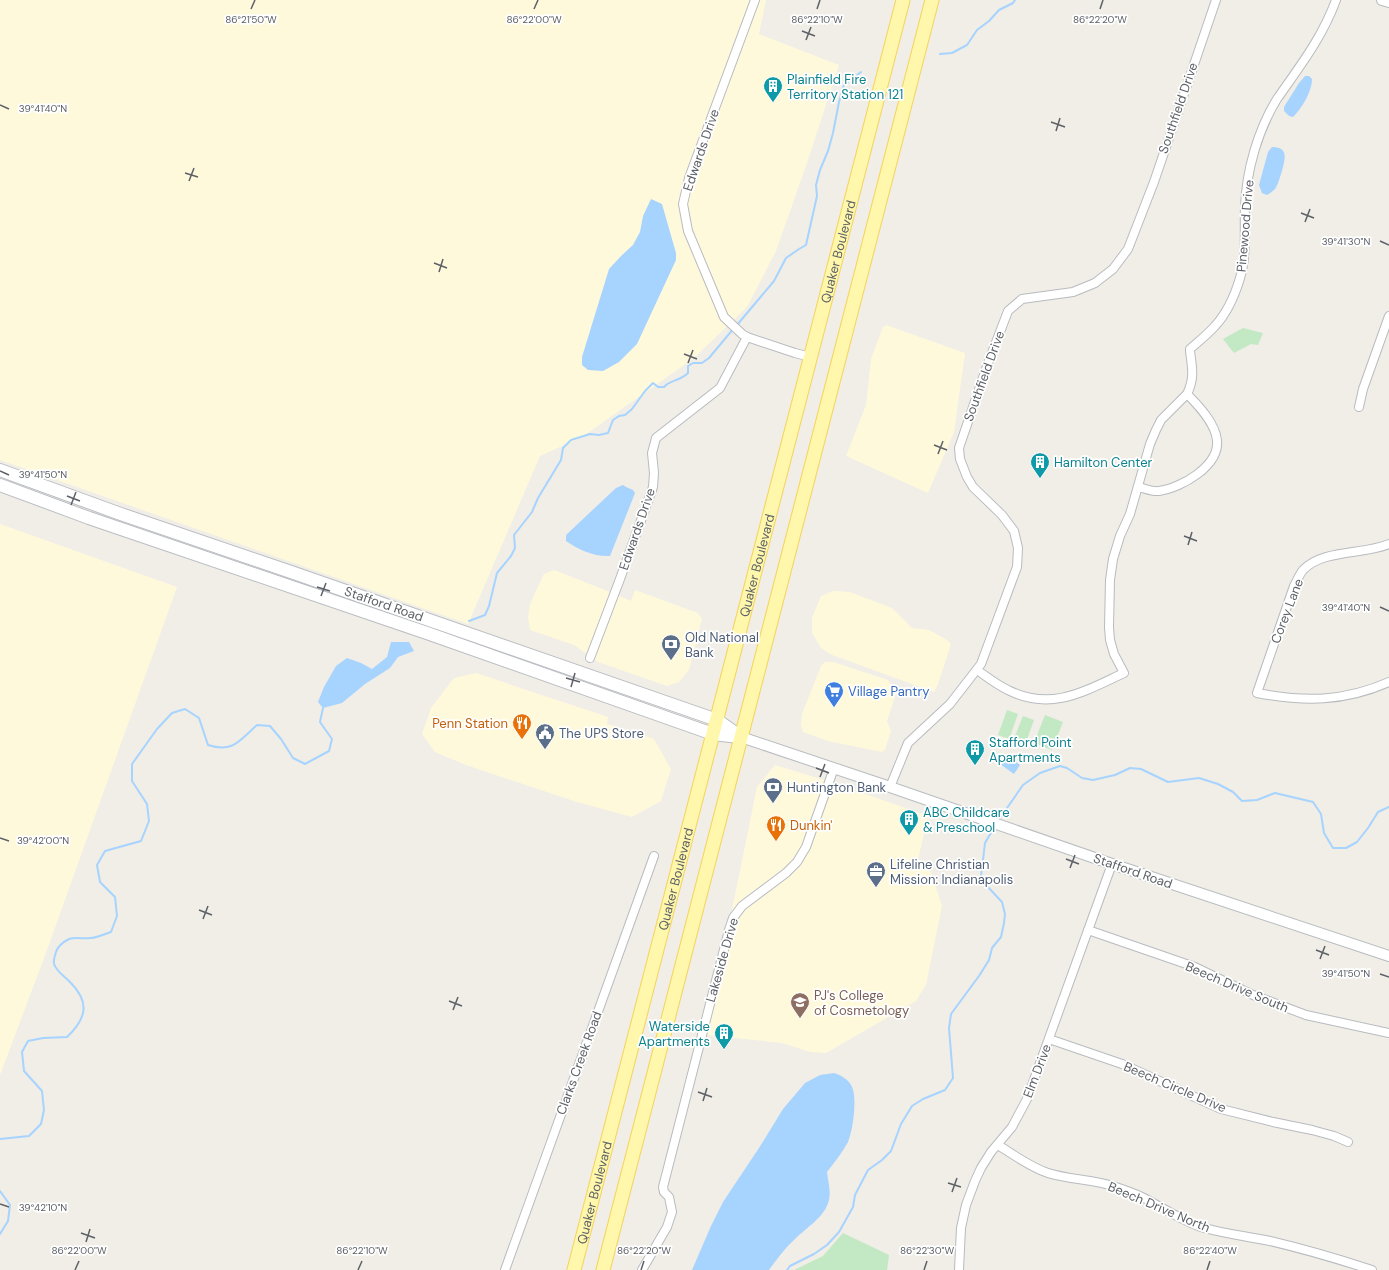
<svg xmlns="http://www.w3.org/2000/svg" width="1389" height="1270" viewBox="0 0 1389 1270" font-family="'DM Sans',sans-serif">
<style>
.commercial{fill:#fff9dc}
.green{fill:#c2e8c4}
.water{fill:#a7d3ff}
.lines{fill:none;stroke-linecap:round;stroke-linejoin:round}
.stream{stroke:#a7d3ff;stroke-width:2}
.minor-casing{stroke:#b8bbc0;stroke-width:10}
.tertiary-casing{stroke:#b8bbc0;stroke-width:12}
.secondary-casing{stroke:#b9bcc2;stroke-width:14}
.primary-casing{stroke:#f5d35a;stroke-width:15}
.minor{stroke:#fff;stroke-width:8}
.tertiary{stroke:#fff;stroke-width:10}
.secondary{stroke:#fff;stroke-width:12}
.primary{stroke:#fff7ac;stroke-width:13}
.ticks{fill:none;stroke:#5d6167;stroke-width:1.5}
.labels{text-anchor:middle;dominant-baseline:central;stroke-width:3.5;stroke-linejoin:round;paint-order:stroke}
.culture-label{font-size:13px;fill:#0d838f;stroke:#fff;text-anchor:start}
.street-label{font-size:13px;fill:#5d6167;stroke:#fff}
.service-label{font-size:13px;fill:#4e5e75;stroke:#fff;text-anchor:start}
.shop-label{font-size:13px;fill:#366cbe;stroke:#fff;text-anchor:start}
.food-label{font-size:13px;fill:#c56008;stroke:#fff;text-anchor:end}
.education-label{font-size:13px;fill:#785e54;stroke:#fff;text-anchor:start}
.ticks-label{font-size:10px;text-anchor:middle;fill:#5d6167;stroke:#fff;stroke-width:3.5;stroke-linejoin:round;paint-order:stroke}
</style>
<rect width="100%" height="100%" fill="#f0eee6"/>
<g class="commercial">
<polygon points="0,0 766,0 759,34 839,65 807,163 776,251 747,307 694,358 582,437 540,456 468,624 0,460"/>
<polygon points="886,325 965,353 954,432 928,493 846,456 866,405 871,359 883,327"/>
<polygon points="0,524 177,587 47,950 0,1075"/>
<polygon points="554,570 600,588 631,601 635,590 698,613 702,619 689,670 679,682 667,686 598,662 574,645 530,630 528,618 530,604 544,574"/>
<polygon points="833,591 850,592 892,608 912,628 929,630 947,640 951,644 938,684 934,692 832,655 821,648 812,633 812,618 821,596"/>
<polygon points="825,662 833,662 888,680 896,694 887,721 891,731 885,750 882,752 828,741 803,732 801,725 802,714 821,666"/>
<polygon points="476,673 608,717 607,724 654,739 671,769 661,801 632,817 577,802 466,765 435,752 422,734 431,708 454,678"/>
<polygon points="775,765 837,784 928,816 917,864 931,872 942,906 926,985 916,1001 826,1053 810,1052 782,1043 697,1034 732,910 757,787"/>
</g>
<g class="green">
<polygon points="1243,328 1263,333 1258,345 1251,344 1234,353 1223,339"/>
<polygon points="1007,710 1018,714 1009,739 998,735"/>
<polygon points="1045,715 1063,722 1052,750 1034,743"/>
<polygon points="1023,716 1034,720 1025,745 1013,741"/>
<polygon points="843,1233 889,1255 887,1270 794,1270 823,1256"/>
</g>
<g class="water">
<path d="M1305 76H1309L1312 79C1312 91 1302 108 1293 117L1289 116 1284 111V107L1299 83Z"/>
<path d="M1272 147C1289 147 1285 159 1282 171 1280 177 1278 185 1275 189 1272 192 1270 193 1267 195L1262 193 1259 185 1268 152Z"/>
<polygon points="651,199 662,204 676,253 676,260 637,344 619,362 603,371 588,370 582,365 582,357 609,269 621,256 633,245 640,232 643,216"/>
<path d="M623 485 626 487 633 490 635 493 610 556C595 557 579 550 566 541V535L616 488Z"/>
<polygon points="391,642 409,642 414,651 398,657 390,668 365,684 342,703 323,708 318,702 324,687 336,666 347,658 361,663 372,669 387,657"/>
<polygon points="1007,755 1020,765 1014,774 1000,764"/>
<path d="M834 1073C840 1075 847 1078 851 1085 858 1096 853 1130 848 1142 842 1153 834 1163 827 1172 828 1181 831 1191 829 1200 825 1217 807 1227 795 1239 785 1248 777 1259 769 1270H692L711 1226 723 1202 759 1148 783 1109 805 1083 820 1075Z"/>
</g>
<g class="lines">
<g class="stream">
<polyline points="940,54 952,53 967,45 977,30 989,21 999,10 1013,3 1015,0"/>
<polyline points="737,325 774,281 786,258 799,249 806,245 817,196 816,185 820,170 828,151 833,133 839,102 844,85 861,72"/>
<path d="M469 621 485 615 489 606 497 573 511 556 515 548 514 535 532 512 538 498 561 460 563 448 571 440 590 434 599 435 608 433 613 420 619 416 625 415 632 409 645 391 653 383 658 387H664C670 380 680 381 688 373V366L693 363H702L709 358 734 328"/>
<polyline points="998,821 1023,785 1040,773 1060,766 1067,768 1082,778 1093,780 1115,775 1130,768 1141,769 1168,782 1199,778 1218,784 1233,792 1242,801 1257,800 1275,793 1313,802 1321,814 1324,833 1333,848 1346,848 1357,842 1368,828 1378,812 1389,807"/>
<path d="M0 1139 29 1136 41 1124 44 1110 42 1091 24 1071 22 1052 28 1041 43 1038 67 1037C87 1018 90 1002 70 982 64 976 57 972 54 964 53 960 55 956 56 952 58 946 63 942 69 939 75 937 84 939 90 938 97 938 104 934 111 932L117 916 115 897 100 882 97 865 105 851 141 841 149 821 147 804 132 781V764L157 729 172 713 185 709 199 718 208 745C233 753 239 741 257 725L270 726 281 739 293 758 305 764 329 751 332 739 320 722 323 708"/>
<polyline points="0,1191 10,1205 8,1221 0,1234"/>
<polyline points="787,1270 790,1266 814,1254 827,1245 839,1232 853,1207 855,1195 868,1170 882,1160 891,1151 901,1124 912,1106 923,1099 945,1090 953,1078 949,1028 951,1014 979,976 989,960 992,948 1001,937 1004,923 1005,914 1002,902 987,886 981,876 985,843 995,826"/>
</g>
<g class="minor-casing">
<g id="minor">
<polyline points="747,337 742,334 724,317 688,231 683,204 689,178 755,0"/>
<polyline points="1359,407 1363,389 1389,316"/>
<path d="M1138 487C1144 488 1152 492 1159 491 1181 488 1220 466 1217 440 1215 423 1199 406 1187 394"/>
<path d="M1389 544C1363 555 1323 549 1303 570 1299 575 1297 581 1294 586L1257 693C1304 702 1344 702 1389 682"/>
<polyline points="590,658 620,579 653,487 654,473 652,453 656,438 720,388 747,337 795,353 811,357"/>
<path d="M977 670C987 677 997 685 1008 690 1051 712 1085 691 1124 673L1114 654 1110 640 1109 627 1110 580 1113 559 1120 536 1130 514 1150 444 1156 430 1161 420 1187 394C1195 378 1192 367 1190 351V349C1199 341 1208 334 1215 326 1227 313 1235 295 1240 278 1247 256 1244 231 1245 208 1246 171 1258 130 1277 99 1300 66 1322 38 1336 0"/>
<polyline points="890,787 908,743 950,704 981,664 1017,567 1018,548 1014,531 1002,515 973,487 967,477 960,459 959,448 987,366 1008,311 1022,299 1073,292 1095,283 1113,269 1128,249 1154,182 1216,0"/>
<polyline points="1088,930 1195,967 1253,995 1306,1015 1389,1033"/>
<polyline points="1049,1039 1122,1064 1221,1109 1273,1122 1312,1130 1334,1136 1348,1142"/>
<path d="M998 1145C1014 1155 1030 1167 1048 1173 1070 1180 1094 1179 1116 1187 1125 1190 1136 1194 1144 1198 1163 1208 1181 1220 1201 1227 1224 1234 1247 1236 1270 1241 1304 1249 1338 1259 1372 1270"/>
<polyline points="505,1270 654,856"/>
<polyline points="642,1270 667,1227 672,1212 669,1197 664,1192 663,1187 729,930 733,918 742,906 786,873 797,862 806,847 834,768"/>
<polyline points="959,1270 961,1228 966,1205 975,1181 981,1168 991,1152 1012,1127 1027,1099 1112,864"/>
</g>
</g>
<g class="tertiary-casing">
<g id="tertiary">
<polyline points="1382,0 1389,2"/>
<polyline points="741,737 890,787 1112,864 1389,956"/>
</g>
</g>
<g class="secondary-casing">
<g id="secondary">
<polyline points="0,470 118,513 291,572 717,720 741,737"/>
<polyline points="0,485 89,518 427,633 713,734 739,737"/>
</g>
</g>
<g class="primary-casing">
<g id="primary">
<path id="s1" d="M574 1270 903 0"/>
<polyline points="603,1270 932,0"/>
</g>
</g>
<use href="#minor" class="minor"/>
<use href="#tertiary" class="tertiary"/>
<use href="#secondary" class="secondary"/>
<use href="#primary" class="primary"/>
</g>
<path class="ticks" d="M251 9 255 0M534 9 538 0M817 9 820 0M1100 9 1103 0M802 31 815 36M806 40 811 27M0 105 9 109M1051 122 1065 127M1056 131 1060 118M185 173 198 177M189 181 194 168M1301 213 1314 218M1305 222 1310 209M1380 241 1389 245M434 263 447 268M439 272 443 259M684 354 697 359M688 363 693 350M934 445 947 450M938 454 943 441M0 471 9 475M67 496 80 501M71 505 76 492M1184 536 1197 541M1188 545 1192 532M317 587 330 591M321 596 326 583M1380 607 1389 611M566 678 580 682M571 687 575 673M816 768 829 773M820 777 825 764M0 838 9 841M1066 859 1079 864M1070 868 1075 855M199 910 212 915M203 919 208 906M1316 950 1329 955M1320 959 1325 946M1380 974 1389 977M449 1001 462 1006M453 1010 458 997M698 1092 712 1097M703 1101 707 1088M948 1183 961 1187M952 1192 957 1178M0 1204 9 1207M81 1233 95 1238M86 1242 90 1229M75 1270 79 1261M358 1270 362 1261M641 1270 644 1261M924 1270 927 1261M1207 1270 1210 1261"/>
<defs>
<g id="building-pin" transform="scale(1)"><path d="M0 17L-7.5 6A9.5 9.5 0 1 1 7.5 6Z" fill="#0f9aa8" stroke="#fff"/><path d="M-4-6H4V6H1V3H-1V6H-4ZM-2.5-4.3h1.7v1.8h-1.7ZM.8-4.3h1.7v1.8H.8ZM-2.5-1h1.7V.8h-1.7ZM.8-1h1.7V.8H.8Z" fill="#fff"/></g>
<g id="bank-pin" transform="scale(1)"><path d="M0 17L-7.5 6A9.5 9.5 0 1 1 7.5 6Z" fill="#5c6f8a" stroke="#fff"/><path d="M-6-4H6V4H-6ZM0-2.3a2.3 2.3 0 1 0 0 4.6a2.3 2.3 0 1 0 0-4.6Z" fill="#fff"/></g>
<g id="supermarket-pin" transform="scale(1)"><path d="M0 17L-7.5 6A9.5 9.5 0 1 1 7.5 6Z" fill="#3f7fe0" stroke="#fff"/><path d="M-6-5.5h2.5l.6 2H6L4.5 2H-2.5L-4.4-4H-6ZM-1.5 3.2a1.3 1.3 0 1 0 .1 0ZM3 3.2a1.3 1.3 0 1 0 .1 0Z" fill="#fff"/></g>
<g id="restaurant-pin" transform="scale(1)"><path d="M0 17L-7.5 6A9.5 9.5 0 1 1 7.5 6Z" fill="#e8710a" stroke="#fff"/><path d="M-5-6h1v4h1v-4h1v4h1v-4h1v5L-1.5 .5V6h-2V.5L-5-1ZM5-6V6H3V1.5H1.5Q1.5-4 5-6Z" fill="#fff"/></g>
<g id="civic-pin" transform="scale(1)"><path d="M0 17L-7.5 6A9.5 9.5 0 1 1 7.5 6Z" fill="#5c6f8a" stroke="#fff"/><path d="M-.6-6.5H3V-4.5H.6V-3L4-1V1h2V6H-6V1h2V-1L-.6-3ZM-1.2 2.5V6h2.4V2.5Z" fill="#fff"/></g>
<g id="office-pin" transform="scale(1)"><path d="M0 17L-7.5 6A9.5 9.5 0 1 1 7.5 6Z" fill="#5c6f8a" stroke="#fff"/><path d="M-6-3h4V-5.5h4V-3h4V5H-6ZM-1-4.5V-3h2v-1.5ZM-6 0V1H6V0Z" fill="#fff"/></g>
<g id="university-pin" transform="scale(1)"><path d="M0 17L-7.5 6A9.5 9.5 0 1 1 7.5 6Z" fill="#8d6e63" stroke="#fff"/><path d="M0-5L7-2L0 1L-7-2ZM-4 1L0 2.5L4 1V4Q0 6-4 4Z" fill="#fff"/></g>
</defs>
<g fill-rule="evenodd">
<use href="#building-pin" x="773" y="86"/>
<use href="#building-pin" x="1040" y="462"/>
<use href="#bank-pin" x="671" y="644"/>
<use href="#supermarket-pin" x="834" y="691"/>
<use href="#restaurant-pin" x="522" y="723"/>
<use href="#civic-pin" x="545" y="733"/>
<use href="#building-pin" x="975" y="749"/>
<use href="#bank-pin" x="773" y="787"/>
<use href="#building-pin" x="909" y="819"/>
<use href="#restaurant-pin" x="776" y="825"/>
<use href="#office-pin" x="876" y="871"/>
<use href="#university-pin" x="800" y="1002"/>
<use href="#building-pin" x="724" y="1033"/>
</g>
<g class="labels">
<g class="culture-label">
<text x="787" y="79">Plainfield Fire<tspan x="787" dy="15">Territory Station 121</tspan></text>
<text x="1054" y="462">Hamilton Center</text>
<text x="989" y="742">Stafford Point<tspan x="989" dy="15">Apartments</tspan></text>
<text x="923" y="812">ABC Childcare<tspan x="923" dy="15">&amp; Preschool</tspan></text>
<text x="710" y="1026" text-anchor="end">Waterside<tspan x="710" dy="15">Apartments</tspan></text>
</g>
<g class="street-label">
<text transform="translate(1178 108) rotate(-71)">Southfield Drive</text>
<text transform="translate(701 150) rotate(-71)">Edwards Drive</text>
<text transform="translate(1245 226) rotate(-85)">Pinewood Drive</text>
<text stroke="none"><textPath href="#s1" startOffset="1052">Quaker Boulevard</textPath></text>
<text transform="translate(984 376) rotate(-70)">Southfield Drive</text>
<text transform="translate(637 529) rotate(-71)">Edwards Drive</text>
<text stroke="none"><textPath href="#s1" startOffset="728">Quaker Boulevard</textPath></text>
<text transform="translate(384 604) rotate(19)">Stafford Road</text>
<text transform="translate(1287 611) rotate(-69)">Corey Lane</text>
<text transform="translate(1133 871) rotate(19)">Stafford Road</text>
<text stroke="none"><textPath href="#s1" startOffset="404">Quaker Boulevard</textPath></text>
<text transform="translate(722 960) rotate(-74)">Lakeside Drive</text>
<text transform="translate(1237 987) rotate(23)">Beech Drive South</text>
<text transform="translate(579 1063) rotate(-70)">Clarks Creek Road</text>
<text transform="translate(1037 1071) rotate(-69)">Elm Drive</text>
<text transform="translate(1175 1087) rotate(23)">Beech Circle Drive</text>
<text stroke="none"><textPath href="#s1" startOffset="80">Quaker Boulevard</textPath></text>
<text transform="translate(1159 1207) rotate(23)">Beech Drive North</text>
</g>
<g class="service-label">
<text x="685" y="637">Old National<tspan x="685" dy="15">Bank</tspan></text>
<text x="559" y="733">The UPS Store</text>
<text x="787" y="787">Huntington Bank</text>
<text x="890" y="864">Lifeline Christian<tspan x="890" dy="15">Mission: Indianapolis</tspan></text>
</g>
<g class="shop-label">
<text x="848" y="691">Village Pantry</text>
</g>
<g class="food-label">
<text x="508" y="723">Penn Station</text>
<text x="790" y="825" text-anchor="start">Dunkin'</text>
</g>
<g class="education-label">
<text x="814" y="995">PJ's College<tspan x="814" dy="15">of Cosmetology</tspan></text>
</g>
</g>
<g class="ticks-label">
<text x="1100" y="23">86°22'20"W</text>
<text x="251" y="23">86°21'50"W</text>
<text x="534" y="23">86°22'00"W</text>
<text x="817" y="23">86°22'10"W</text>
<text x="43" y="112">39°41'40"N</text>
<text x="1346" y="245">39°41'30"N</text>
<text x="43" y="478">39°41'50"N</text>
<text x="1346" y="611">39°41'40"N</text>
<text x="43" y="844">39°42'00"N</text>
<text x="1346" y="977">39°41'50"N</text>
<text x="43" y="1211">39°42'10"N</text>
<text x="79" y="1254">86°22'00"W</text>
<text x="362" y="1254">86°22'10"W</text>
<text x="644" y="1254">86°22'20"W</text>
<text x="927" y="1254">86°22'30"W</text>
<text x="1210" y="1254">86°22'40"W</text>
</g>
</svg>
